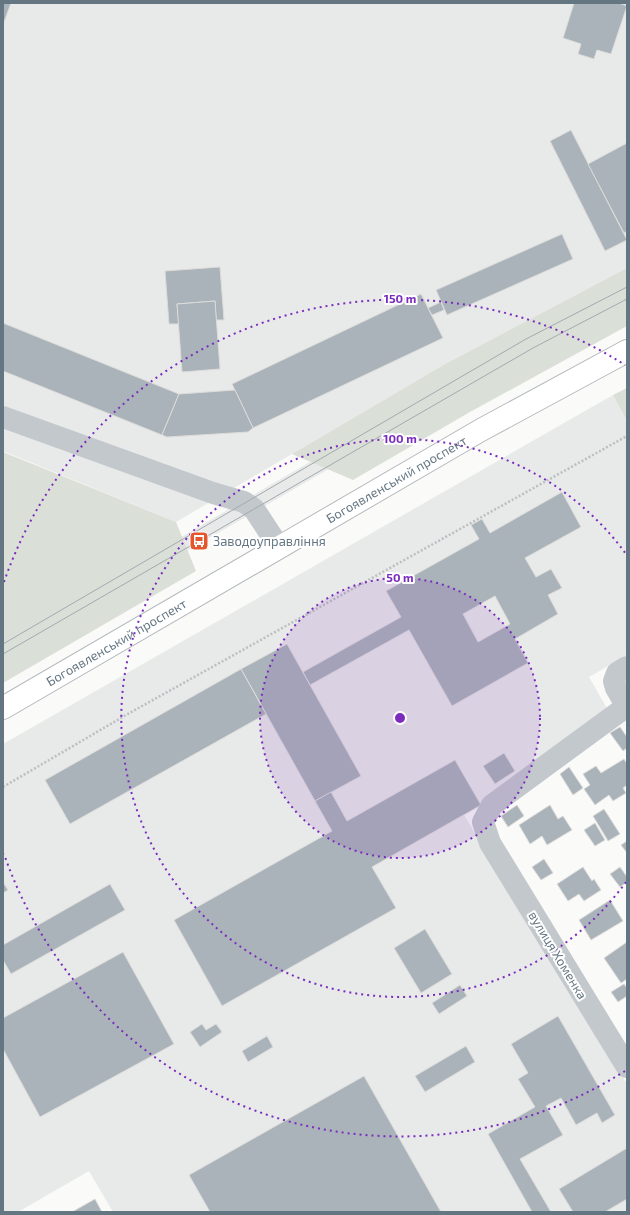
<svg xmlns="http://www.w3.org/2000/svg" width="630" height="1215" viewBox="0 0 630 1215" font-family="'Exo 2',sans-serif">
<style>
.built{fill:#e8e9e9}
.green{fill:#dadfd7}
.building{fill:#aab3b9;stroke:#dcdcda;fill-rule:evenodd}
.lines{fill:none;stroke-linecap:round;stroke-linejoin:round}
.major-casing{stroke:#b5babe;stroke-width:24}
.path{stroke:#bbbfc2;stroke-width:2.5;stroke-dasharray:2 2;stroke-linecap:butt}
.minor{stroke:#c3c8cc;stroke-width:22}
.major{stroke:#fff;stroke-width:22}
.tram{stroke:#a2aab0;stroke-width:1}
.ring{fill:none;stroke:#7b2cbf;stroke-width:2;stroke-dasharray:2 4}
.labels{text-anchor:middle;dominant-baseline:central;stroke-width:4;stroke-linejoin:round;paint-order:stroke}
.street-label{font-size:13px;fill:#657683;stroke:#fff}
.poi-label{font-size:13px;fill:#657683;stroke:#fff;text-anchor:start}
.centre{fill:#7b2cbf;stroke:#fff;stroke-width:2}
.ring-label{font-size:12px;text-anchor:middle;font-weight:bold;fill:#7b2cbf;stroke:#fff;stroke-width:4;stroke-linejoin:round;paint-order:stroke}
</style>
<rect width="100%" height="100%" fill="#fafaf8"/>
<g class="built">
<polygon points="3,3 627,3 627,268 445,364 176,522 3,451"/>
<polygon points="524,337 535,350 3,657 3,641"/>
<polygon points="613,395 627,421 627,655 589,677 608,710 481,805 464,815 627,1084 627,1212 113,1212 89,1171 18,1212 3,1212 3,744"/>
</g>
<g class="green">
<polygon points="627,268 627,326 470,412 353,480 292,454 445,364"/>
<polygon points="627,388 627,421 613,395"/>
<polygon points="3,452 176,522 196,571 3,683"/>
</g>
<g class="building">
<polygon points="3,3 11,3 3,25"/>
<polygon points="574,3 619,3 627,6 611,54 597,50 594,59 578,54 581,44 563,38"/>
<polygon points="571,130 627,240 605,251 550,141"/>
<polygon points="627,143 627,231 624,233 588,164"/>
<polygon points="562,234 573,259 447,315 436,290"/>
<polygon points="220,267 224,320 216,320 215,301 177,304 179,324 169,324 165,271"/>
<polygon points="421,294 443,338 253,428 232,384"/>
<polygon points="215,301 220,369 182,372 177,304"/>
<polygon points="441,302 444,310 432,315 428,308"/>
<polygon points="3,323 179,394 162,435 3,371"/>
<polygon points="235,390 253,428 248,432 167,437 162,435 179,394"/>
<path d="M562 492 581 527 525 558 536 577 551 569 562 588 548 595 558 614 515 639 528 663 452 706 409 630 310 685 303 672 401 617 386 591 479 539 471 525 482 519 490 533ZM495 596 510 624 478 642 463 614Z"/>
<polygon points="287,644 361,776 315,801 241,669"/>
<polygon points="241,669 266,714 70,824 45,780"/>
<polygon points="620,727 627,737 627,748 623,751 610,733"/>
<polygon points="504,753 515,771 495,784 483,766"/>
<polygon points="624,759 627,764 627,785 623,788 626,793 613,801 609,795 595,805 584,789 590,785 583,774 596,766 601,773"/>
<polygon points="455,760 481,805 372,867 396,908 222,1006 174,920 332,831 315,801 331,792 347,821"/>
<polygon points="569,767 583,788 573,795 560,774"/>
<polygon points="517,805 524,816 508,827 501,816"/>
<polygon points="550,805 558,819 563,816 572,830 547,845 542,836 530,844 519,825"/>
<polygon points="604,809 620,834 608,841 593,816"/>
<polygon points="595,823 605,840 595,846 584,830"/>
<polygon points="627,841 627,853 621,845"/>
<polygon points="544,859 553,873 541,880 532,867"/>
<polygon points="583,867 592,881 594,879 601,890 584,901 579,894 568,901 557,884"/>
<polygon points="620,867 627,877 627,882 620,887 610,874"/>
<polygon points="3,882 8,890 3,893"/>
<polygon points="110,884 125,910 11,974 3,960 3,945"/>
<polygon points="610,900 623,921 591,940 579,920"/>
<polygon points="425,929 452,974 421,993 394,948"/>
<polygon points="627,942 627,979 621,983 604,958"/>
<polygon points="123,952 174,1044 40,1117 3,1049 3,1018"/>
<polygon points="624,984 627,988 627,996 618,1002 611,992"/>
<polygon points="460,985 467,996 439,1014 432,1003"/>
<polygon points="558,1016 615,1115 602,1123 597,1113 576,1125 561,1098 546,1106 563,1135 520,1159 551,1212 532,1212 488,1134 535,1107 518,1079 528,1073 511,1044"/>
<polygon points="202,1024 206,1030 216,1024 222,1032 200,1047 190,1032"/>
<polygon points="267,1036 273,1047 248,1062 242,1051"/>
<polygon points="466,1046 475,1062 425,1092 415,1076"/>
<polygon points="364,1076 441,1212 210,1212 189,1175"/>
<polygon points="627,1148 627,1199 605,1212 573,1212 559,1189"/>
<polygon points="95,1199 102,1212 72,1212"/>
</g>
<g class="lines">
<g class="major-casing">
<g id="major">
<path id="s1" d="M3 708 481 430 627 351"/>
</g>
</g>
<polyline class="path" points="3,787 126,715 627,436"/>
<g class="minor">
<polyline points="3,417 213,493 244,502 254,509 279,547"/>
<polyline points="627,667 617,673 614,681 616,688 627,707"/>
<polyline points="627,706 492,805 483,822 490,843 627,1067"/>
</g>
<use href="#major" class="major"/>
<g class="tram">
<polyline points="3,644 526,339 627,287"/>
<polyline points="3,654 533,348 627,299"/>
</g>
</g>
<circle cx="400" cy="718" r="140" fill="#7b2cbf" fill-opacity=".12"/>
<g class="ring">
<circle cx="400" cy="718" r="140"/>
<path d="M626 882A279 279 0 1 1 626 554"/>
<path d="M625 1071A419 419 0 0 1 4 854M4 582A419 419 0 0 1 625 365"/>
</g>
<defs>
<g id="bus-square" transform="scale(1)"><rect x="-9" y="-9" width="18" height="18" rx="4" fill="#e4572e" stroke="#fff"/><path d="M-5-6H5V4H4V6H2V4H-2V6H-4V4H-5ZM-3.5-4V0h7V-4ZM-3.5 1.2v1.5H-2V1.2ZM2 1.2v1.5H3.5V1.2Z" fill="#fff"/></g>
</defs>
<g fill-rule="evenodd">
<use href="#bus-square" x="199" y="541"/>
</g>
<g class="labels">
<g class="street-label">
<text stroke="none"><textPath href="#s1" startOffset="455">Богоявленський проспект</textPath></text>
<text stroke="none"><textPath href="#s1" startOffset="131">Богоявленський проспект</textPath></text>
<text transform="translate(558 955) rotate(59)">вулиця Хоменка</text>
</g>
<g class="poi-label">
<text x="213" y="541">Заводоуправління</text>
</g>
</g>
<circle cx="400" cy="718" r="6" class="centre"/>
<g class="ring-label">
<text x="400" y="303">150 m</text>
<text x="400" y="443">100 m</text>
<text x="400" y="582">50 m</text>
</g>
<rect width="630" height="1215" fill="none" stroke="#657683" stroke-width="8"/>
</svg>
